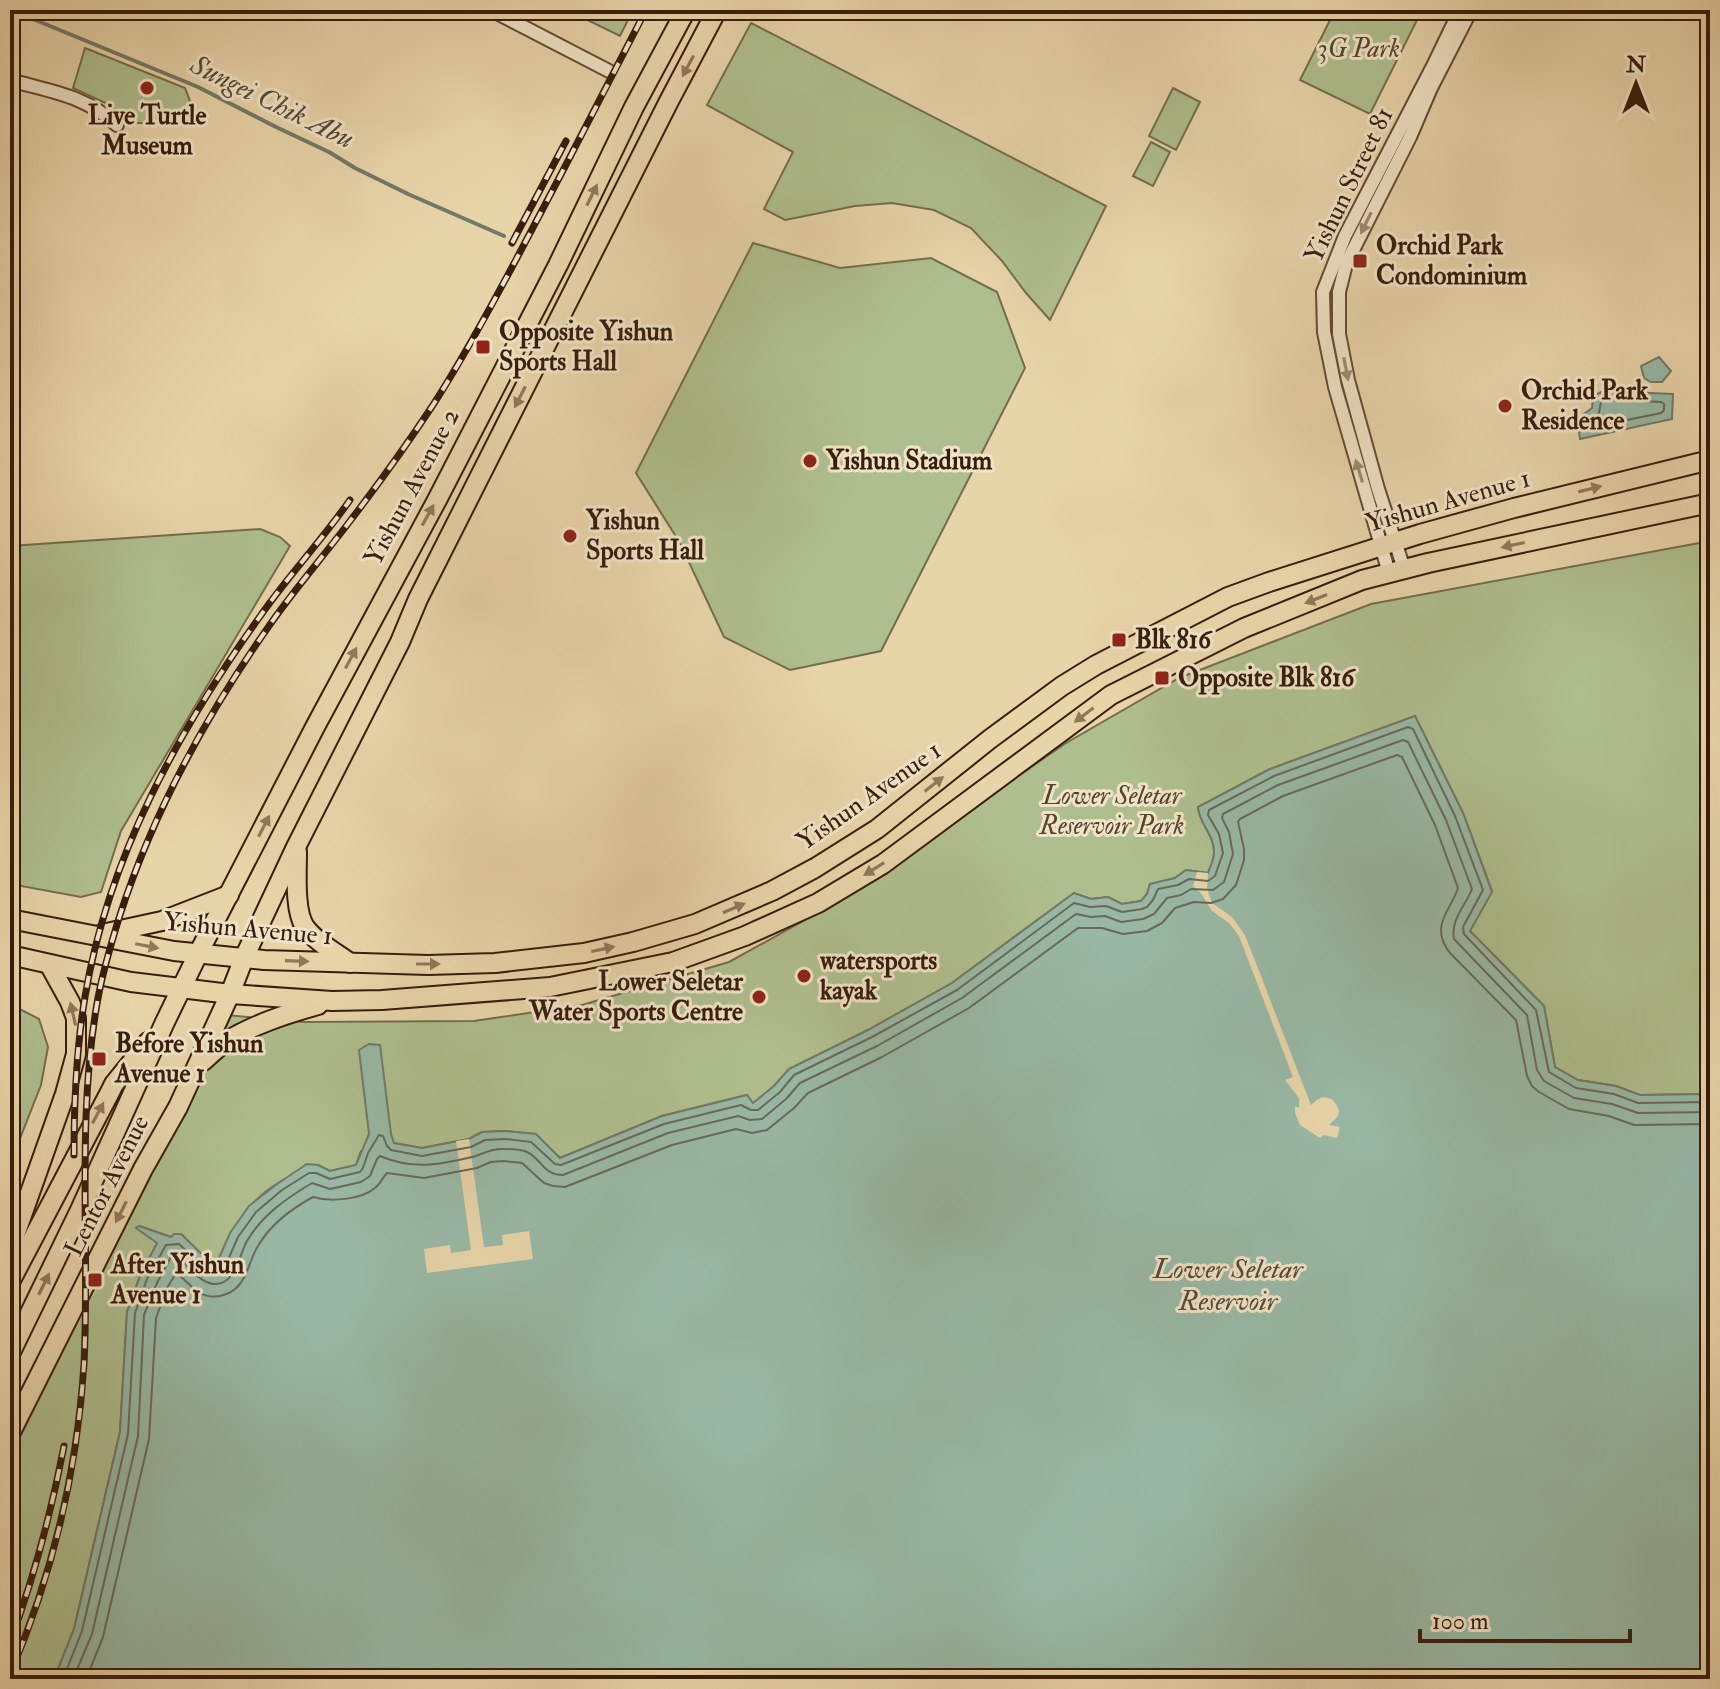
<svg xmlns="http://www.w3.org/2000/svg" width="1720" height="1689" viewBox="0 0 1720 1689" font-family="'IM FELL Double Pica',serif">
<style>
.green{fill:#afbe8e;stroke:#746e4c;stroke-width:2}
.water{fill:#98b8a5;stroke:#727a67;stroke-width:2}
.pier{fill:#e8d4a9}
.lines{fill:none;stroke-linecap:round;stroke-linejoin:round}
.shore{stroke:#686a58;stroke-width:2}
.stream{stroke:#727a67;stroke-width:4}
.street-casing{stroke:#644b32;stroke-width:16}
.primary-casing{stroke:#381d0b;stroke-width:22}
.street{stroke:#f0e3c7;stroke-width:12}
.primary{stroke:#e8d4a9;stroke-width:18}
.rail-casing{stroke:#381d0b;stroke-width:7}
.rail{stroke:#f0e3c7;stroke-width:4;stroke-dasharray:12;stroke-linecap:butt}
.oneway{fill:#90785a}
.oneway2{fill:#9d8a72}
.poi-dot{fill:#8f2418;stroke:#f0e3c7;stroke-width:3}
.labels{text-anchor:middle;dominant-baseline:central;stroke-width:6;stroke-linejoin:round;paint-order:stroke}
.park-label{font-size:26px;font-style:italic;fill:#56452c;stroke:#f0e3c7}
.poi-label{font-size:26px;font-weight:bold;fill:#381d0b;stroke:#f0e3c7;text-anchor:start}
.street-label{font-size:26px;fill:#381d0b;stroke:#f0e3c7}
.water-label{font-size:28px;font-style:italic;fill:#554c39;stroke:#f0e3c7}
</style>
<rect width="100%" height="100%" fill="#e8d4a9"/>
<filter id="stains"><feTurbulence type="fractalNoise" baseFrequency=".0025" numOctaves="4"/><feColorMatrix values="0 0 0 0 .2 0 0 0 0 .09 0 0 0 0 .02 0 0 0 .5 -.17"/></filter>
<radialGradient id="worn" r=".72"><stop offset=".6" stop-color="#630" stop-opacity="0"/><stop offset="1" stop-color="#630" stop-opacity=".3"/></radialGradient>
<g class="green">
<polygon points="567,10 633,10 620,36"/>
<polygon points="1335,10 1422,10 1370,114 1300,80"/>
<polygon points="751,23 1106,206 1050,320 1026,293 1002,261 971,228 934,210 892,203 855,206 785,220 764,209 793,152 707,105"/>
<polygon points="85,48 185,88 196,117 171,123 128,123 112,106 73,88"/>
<polygon points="1173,88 1200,102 1176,150 1149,136"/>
<polygon points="1151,142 1170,152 1153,186 1133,176"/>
<polygon points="753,243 840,268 931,258 997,292 1025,368 881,651 790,670 724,637 680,543 636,473"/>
<polygon points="260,529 280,537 290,546 121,831 101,892 81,897 10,884 10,546"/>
<path d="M1710 541V1094L1640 1095 1616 1086 1578 1080 1555 1067 1544 1006 1470 931 1492 891 1463 813 1415 716 1270 769 1198 807C1199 824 1215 835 1214 853 1214 859 1211 867 1208 873L1186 870 1175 878 1150 884 1147 894 1141 901 1122 904 1108 897 1091 899 1074 893 952 983 868 1030 789 1069 774 1086 753 1104 747 1095 662 1116 560 1158 535 1134 505 1131 482 1132 469 1139 422 1148 394 1143 361 1151 356 1165 330 1171 318 1165C305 1171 290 1176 278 1183 245 1203 230 1234 215 1268L181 1234 171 1237 140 1226 137 1227 158 1243 140 1276 127 1312 120 1432 74 1629 54 1679H10V1458L119 1226 226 1015 304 1022 474 1021 582 1005 729 962 825 909 1066 743 1179 678 1371 604Z"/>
<polygon points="10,1004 39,1019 48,1047 41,1085 10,1164"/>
</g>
<g class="water">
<polygon points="1659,357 1671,371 1662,382 1651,382 1644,378 1641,366"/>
<polygon points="1603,391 1673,394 1672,419 1580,439 1577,419 1592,408 1593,396"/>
<path d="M1415 716 1463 813 1492 892 1470 931 1544 1006 1555 1067 1578 1080 1616 1086 1640 1095 1710 1094V1679H54L74 1629 120 1432 127 1312 140 1276 157 1243 136 1228 139 1226 171 1237 174 1234H181L215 1267 230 1233 249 1206 277 1184 307 1164 318 1165 330 1171 356 1165 369 1134 359 1050 369 1044 380 1045 391 1134 394 1143 422 1148 469 1139 482 1132 505 1131 536 1134 560 1158 662 1116 747 1095 753 1103 774 1086 789 1069 868 1030 952 983 1074 893 1091 899 1108 897 1122 904 1141 901 1147 894 1150 884 1175 878 1186 870 1208 873C1210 867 1214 859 1214 853 1215 835 1199 824 1198 807L1270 769Z"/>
</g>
<g class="pier">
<polygon points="1197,872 1208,873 1207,889 1212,903 1232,917 1245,935 1311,1105 1318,1099 1323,1097 1332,1099 1337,1106 1339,1111 1338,1116 1329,1125 1340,1127 1337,1138 1324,1135 1320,1138 1300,1125 1295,1113 1295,1107 1299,1107 1299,1098 1285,1080 1293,1077 1239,936 1229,923 1212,911 1201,893 1193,886"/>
<polygon points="469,1139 484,1247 503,1245 502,1235 529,1231 533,1259 427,1273 424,1249 450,1245 451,1253 471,1250 456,1141"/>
</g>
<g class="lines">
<g class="shore">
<polygon points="1604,399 1661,402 1664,404 1664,410 1661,413 1588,428 1586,422 1599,413 1601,402"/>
<polyline points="63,1679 82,1631 128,1434 135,1313 147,1279 166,1245 179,1244 209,1272 219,1273 224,1269 238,1237 256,1212 282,1190 309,1173 316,1173 330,1179 360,1172 363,1168 368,1153 379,1135 383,1136 387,1146 391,1150 422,1156 471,1147 485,1140 505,1139 531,1142 555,1164 561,1165 664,1124 741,1105 751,1110 758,1110 780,1092 794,1075 872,1037 957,990 1074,903 1090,907 1106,906 1122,912 1142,909 1147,907 1153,900 1158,889 1178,885 1189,879 1208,881 1215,876 1223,853 1219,834 1208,815 1209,810 1274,776 1408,727 1413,729 1455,816 1483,890 1463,927 1464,934 1536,1010 1549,1072 1576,1088 1614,1094 1638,1103 1710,1102"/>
<path d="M73 1679 92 1634 138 1436 144 1315 157 1283 172 1255H177C187 1265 201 1285 216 1284 236 1283 239 1255 247 1241 262 1215 287 1198 312 1183L330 1189 361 1182 370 1176 377 1159 380 1156C413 1170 438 1165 472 1157 484 1154 489 1149 502 1149 509 1149 521 1149 527 1152 542 1159 543 1175 563 1175L668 1133 738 1116 750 1120 762 1119 786 1099 800 1083 877 1046 962 998 1076 914 1091 917 1105 916 1121 922 1143 919 1154 914 1167 898 1181 895 1191 889 1213 890 1224 882 1233 854 1229 832 1222 818 1223 814 1278 785 1403 740 1408 742 1446 820 1472 889C1466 905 1450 920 1454 939L1527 1015 1537 1070 1544 1081 1574 1098 1612 1104 1638 1113 1710 1112"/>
<path d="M86 1679 103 1637 149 1439 156 1318 167 1288 175 1275H179C185 1280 191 1287 198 1292 213 1301 233 1296 242 1281 249 1270 251 1257 258 1246 270 1225 291 1209 313 1197 330 1202 361 1200 375 1188 380 1184 383 1177 387 1173L424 1178 477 1168 491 1162 504 1161 522 1163 544 1183 553 1186 565 1187 672 1145 736 1129 752 1133 767 1130 794 1108 808 1093 882 1057 969 1008 1078 928H1102L1123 934 1147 931 1162 923 1175 908 1194 902 1211 903 1223 899 1236 885 1244 860V849L1238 822 1240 819 1283 796 1397 755 1402 757 1435 825 1458 888C1450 912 1429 926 1450 953L1516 1020 1527 1076 1532 1086 1539 1092 1569 1109 1609 1116 1634 1125 1710 1124"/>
</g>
<polyline class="stream" points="20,10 33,19 198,87 276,127 329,152 355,168 408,194 504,236"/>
<g class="street-casing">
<g id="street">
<polyline points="491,10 609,71"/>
<path d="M10 80C52 92 84 95 117 125"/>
<polyline points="1404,569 1378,489 1348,380 1339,334 1339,292 1346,264 1410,137 1431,88 1471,10"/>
<polyline points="1389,573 1335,387 1324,332 1323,292 1345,236 1433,66 1460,10"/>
</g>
</g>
<g class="primary-casing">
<g id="primary">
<path d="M297 852C297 872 294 911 305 927 316 942 335 952 350 963"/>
<polyline points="10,919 174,951 264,960 428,965 495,963 584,953 633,942 695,924 772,891 815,868 877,829 990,739 1062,686 1096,665 1228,597 1269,582 1420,534 1514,508 1710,460"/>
<polyline points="102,934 162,921 229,895"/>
<polyline points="10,955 131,982 230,994 332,1001 382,1000 550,987 673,962 745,936 818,903 883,864 1111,695 1244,628 1362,580 1428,563 1710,503"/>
<path d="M202 1062C210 1055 218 1047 227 1041 255 1024 286 1014 318 1005"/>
<polyline points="10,1249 65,1094 76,1054 76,1018 70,1002 49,964"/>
<polyline points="10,1282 109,1094 114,1084 148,1042"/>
<polyline points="10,1354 80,1210 165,1022 198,954 315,727 437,500 558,265 634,107 686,10"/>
<polyline points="10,1434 143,1169 178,1107 230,994 244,958 296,847 400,642 418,599 668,103 717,10"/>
</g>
</g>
<use href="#street" class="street"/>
<use href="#primary" class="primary"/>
<g class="rail-casing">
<g id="rail">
<polyline points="512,243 566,141"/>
<path d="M74 1155C74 1102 76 1050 85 997 108 857 179 729 261 615 289 575 322 540 350 500"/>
<path d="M10 1642C34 1578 51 1513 64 1446"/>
<path d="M10 1674C53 1574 77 1473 84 1364 90 1242 76 1118 98 998 103 971 111 944 119 918 153 812 205 717 269 626 293 591 322 558 347 525 377 486 406 446 433 405 464 357 492 305 519 254 562 173 604 92 646 10"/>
</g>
</g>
<use href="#rail" class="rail"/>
</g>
<defs><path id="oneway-solid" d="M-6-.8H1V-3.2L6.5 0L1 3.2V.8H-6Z" transform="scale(2)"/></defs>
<g class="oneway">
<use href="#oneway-solid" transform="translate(688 66) rotate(118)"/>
<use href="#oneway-solid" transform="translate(592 195) rotate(-64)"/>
<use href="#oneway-solid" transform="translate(520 397) rotate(117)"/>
<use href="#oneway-solid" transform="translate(1590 489) rotate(-14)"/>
<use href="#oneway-solid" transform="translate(428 515) rotate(-61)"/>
<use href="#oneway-solid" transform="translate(1513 545) rotate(168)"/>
<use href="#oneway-solid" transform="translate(1316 599) rotate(158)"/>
<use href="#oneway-solid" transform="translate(351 658) rotate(-62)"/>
<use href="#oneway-solid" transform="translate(1084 715) rotate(143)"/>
<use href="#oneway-solid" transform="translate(934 784) rotate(-38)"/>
<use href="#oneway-solid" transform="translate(264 826) rotate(-63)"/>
<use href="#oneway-solid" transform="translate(874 869) rotate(148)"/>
<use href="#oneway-solid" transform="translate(734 908) rotate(-23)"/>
<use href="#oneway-solid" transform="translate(147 946) rotate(11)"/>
<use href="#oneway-solid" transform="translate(603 949) rotate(-12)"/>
<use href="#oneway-solid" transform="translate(297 961) rotate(2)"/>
<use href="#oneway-solid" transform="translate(428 964)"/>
<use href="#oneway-solid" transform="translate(73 1014) rotate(-103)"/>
<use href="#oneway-solid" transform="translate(98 1113) rotate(-62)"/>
<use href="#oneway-solid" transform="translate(121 1212) rotate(117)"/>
<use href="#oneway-solid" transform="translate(44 1284) rotate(-64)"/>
</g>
<g class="oneway2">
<use href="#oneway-solid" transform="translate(1366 223) rotate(116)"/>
<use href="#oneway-solid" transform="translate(1346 369) rotate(79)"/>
<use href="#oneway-solid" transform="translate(1359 471) rotate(-107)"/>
</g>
<g class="poi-dot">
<circle cx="147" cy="88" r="8"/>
<rect x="1352" y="253" width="16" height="16" rx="4"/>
<rect x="475" y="339" width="16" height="16" rx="4"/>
<circle cx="1505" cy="406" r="8"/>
<circle cx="810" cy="461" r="8"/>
<circle cx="570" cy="536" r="8"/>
<rect x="1111" y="632" width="16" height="16" rx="4"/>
<rect x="1154" y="670" width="16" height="16" rx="4"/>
<circle cx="804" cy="976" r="8"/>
<circle cx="759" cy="997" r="8"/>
<rect x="91" y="1051" width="16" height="16" rx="4"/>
<rect x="87" y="1272" width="16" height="16" rx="4"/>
</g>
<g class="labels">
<g class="park-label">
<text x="1359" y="49">3G Park</text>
<text x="1112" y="796">Lower Seletar<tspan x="1112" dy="30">Reservoir Park</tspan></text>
</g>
<g class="poi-label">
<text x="147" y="116" text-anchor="middle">Live Turtle<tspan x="147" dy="30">Museum</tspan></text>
<text x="1376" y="246">Orchid Park<tspan x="1376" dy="30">Condominium</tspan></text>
<text x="499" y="332">Opposite Yishun<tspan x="499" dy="30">Sports Hall</tspan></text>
<text x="1521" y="391">Orchid Park<tspan x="1521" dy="30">Residence</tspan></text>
<text x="826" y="461">Yishun Stadium</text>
<text x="586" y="521">Yishun<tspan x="586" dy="30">Sports Hall</tspan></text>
<text x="1135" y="640">Blk 816</text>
<text x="1178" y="678">Opposite Blk 816</text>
<text x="820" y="961">watersports<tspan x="820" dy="30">kayak</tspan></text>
<text x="743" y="982" text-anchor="end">Lower Seletar<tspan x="743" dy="30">Water Sports Centre</tspan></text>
<text x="115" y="1044">Before Yishun<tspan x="115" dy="30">Avenue 1</tspan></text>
<text x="111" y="1265">After Yishun<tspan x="111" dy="30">Avenue 1</tspan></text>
</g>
<g class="street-label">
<text transform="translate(1349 185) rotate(-64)">Yishun Street 81</text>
<text transform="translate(412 487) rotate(-62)">Yishun Avenue 2</text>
<text transform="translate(1448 501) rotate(-16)">Yishun Avenue 1</text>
<text transform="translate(869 796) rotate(-35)">Yishun Avenue 1</text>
<text transform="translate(248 929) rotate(5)">Yishun Avenue 1</text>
<text transform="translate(107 1186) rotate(-63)">Lentor Avenue</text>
</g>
<g class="water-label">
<text transform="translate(272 102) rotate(26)">Sungei Chik Abu</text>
<text x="1228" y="1269">Lower Seletar<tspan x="1228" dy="32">Reservoir</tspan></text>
</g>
</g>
<rect width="1720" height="1689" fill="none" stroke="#e8d4a9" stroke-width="40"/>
<rect x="12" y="12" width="1696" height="1665" fill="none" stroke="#381d0b" stroke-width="4"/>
<rect x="20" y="20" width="1680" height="1649" fill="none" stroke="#381d0b" stroke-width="2"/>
<g transform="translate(1636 84)" stroke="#f0e3c7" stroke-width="6" paint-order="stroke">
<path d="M0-6L14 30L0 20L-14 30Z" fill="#381d0b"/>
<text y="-12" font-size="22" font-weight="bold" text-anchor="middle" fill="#381d0b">N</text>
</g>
<path d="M1420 1629v12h210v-12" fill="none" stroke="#381d0b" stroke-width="4"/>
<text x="1432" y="1629" font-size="24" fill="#381d0b" stroke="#f0e3c7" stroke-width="6" paint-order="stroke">100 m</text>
<rect width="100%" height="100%" filter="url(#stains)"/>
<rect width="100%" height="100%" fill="url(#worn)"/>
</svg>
